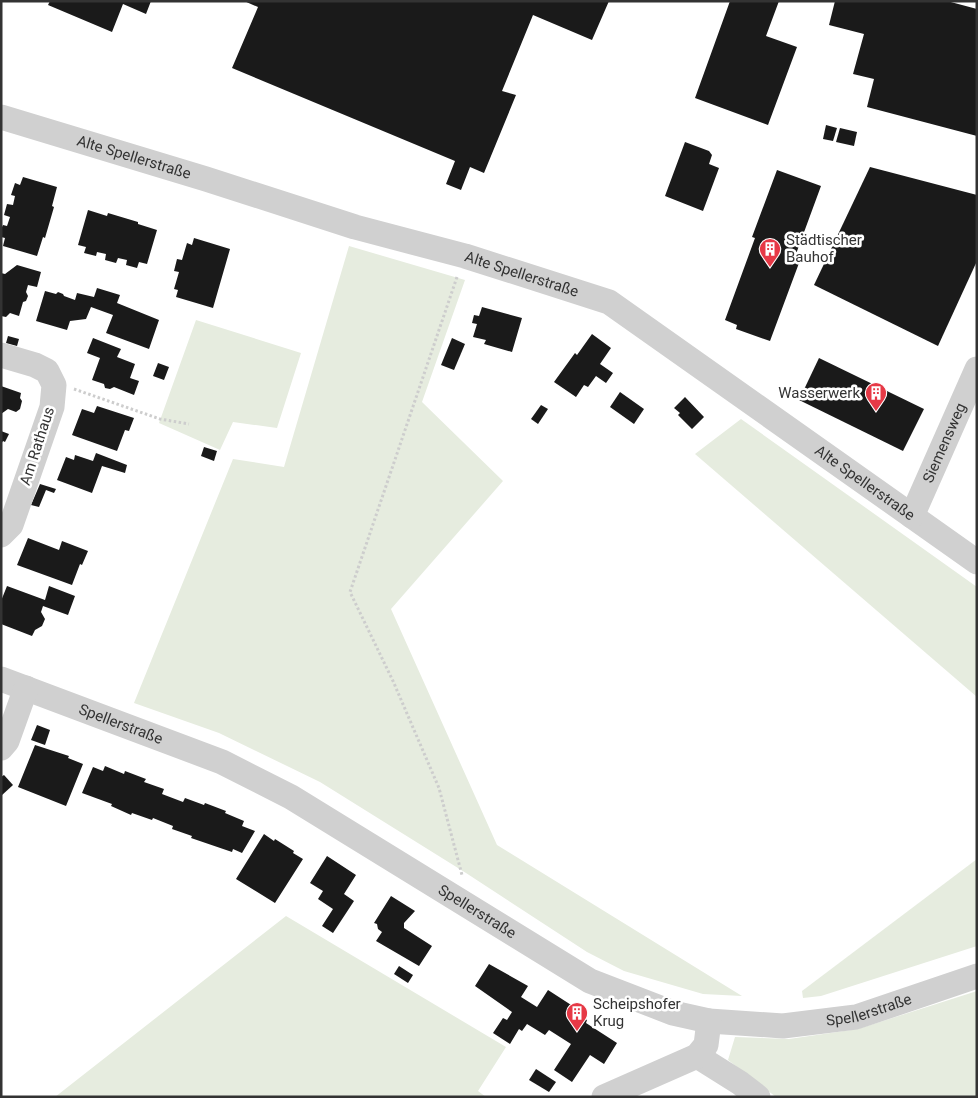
<svg xmlns="http://www.w3.org/2000/svg" width="978" height="1098" viewBox="0 0 978 1098" font-family="Roboto,sans-serif">
<style>
.green{fill:#e6ecdf}
.building{fill:#1a1a1a}
.lines{fill:none;stroke-linecap:round;stroke-linejoin:round}
.path{stroke:#cdcdcd;stroke-width:3;stroke-dasharray:2.5 2.5;stroke-linecap:butt}
.minor{stroke:#d0d0d0;stroke-width:25}
.labels{text-anchor:middle;dominant-baseline:central;stroke-width:5;stroke-linejoin:round;paint-order:stroke}
.street-label{font-size:15px;fill:#333;stroke:#fff}
.poi-label{font-size:15px;fill:#333;stroke:#fff;text-anchor:start}
</style>
<rect width="100%" height="100%" fill="#fff"/>
<g class="green">
<polygon points="349,246 465,280 422,402 503,481 391,609 497,845 742,996 703,994 624,971 587,952 466,873 320,782 219,733 134,703 233,459 284,467"/>
<polygon points="196,320 301,353 277,428 233,422 220,450 159,423"/>
<polygon points="741,419 977,587 977,697 695,454"/>
<polygon points="977,859 977,946 821,996 803,998 802,991"/>
<polygon points="286,916 506,1047 478,1091 486,1097 55,1097"/>
<polygon points="977,991 977,1097 776,1097 728,1060 735,1037 789,1039 858,1029"/>
</g>
<g class="building">
<polygon points="50,1 151,1 146,14 123,4 112,32 48,5"/>
<polygon points="244,1 609,1 592,40 533,15 502,91 516,95 484,173 470,167 461,190 446,184 455,161 232,68 258,7"/>
<polygon points="730,1 779,1 766,36 797,47 768,125 695,98"/>
<polygon points="835,1 947,1 977,9 977,136 867,107 874,79 853,74 864,34 829,25"/>
<polygon points="826,125 837,128 833,141 823,139"/>
<polygon points="840,128 857,132 854,146 836,142"/>
<polygon points="685,142 709,151 712,155 709,164 719,168 703,211 665,196"/>
<polygon points="870,167 977,195 977,261 938,346 814,285"/>
<polygon points="777,170 821,186 796,254 802,255 770,341 736,329 737,325 725,320 755,238 752,237"/>
<polygon points="23,177 57,187 52,206 54,207 45,238 43,237 37,256 3,246 5,238 1,237 1,229 3,225 7,226 10,217 4,215 7,204 13,205 15,196 11,195 15,183 20,185"/>
<polygon points="88,210 107,216 108,213 138,222 138,224 157,230 147,264 139,262 137,268 126,265 127,260 118,258 116,263 105,260 106,254 97,252 96,256 84,253 86,247 78,245"/>
<polygon points="194,238 230,249 213,308 176,297 178,290 174,289 179,272 174,271 177,259 182,260 187,243 192,245"/>
<polygon points="17,265 41,272 37,287 28,285 26,292 28,296 26,301 23,302 19,316 10,313 6,317 1,316 1,273 5,274"/>
<polygon points="97,288 120,295 117,303 159,320 149,349 106,333 113,315 91,307 86,319 70,321 67,330 36,321 45,291 56,294 58,292 63,294 64,296 75,300 77,293 94,297"/>
<polygon points="482,307 522,318 512,352 484,344 486,340 473,337 477,324 472,323 474,315 479,316"/>
<polygon points="592,334 611,348 600,364 613,373 606,383 596,376 588,387 584,385 576,397 554,382 575,353 577,355"/>
<polygon points="8,336 19,339 17,346 6,343"/>
<polygon points="93,338 121,349 117,357 135,364 130,378 139,381 134,395 114,387 110,389 105,388 104,384 92,380 100,358 87,353"/>
<polygon points="452,338 465,344 454,370 441,365"/>
<polygon points="819,358 924,409 903,451 799,400"/>
<polygon points="158,363 169,367 164,380 153,376"/>
<polygon points="1,386 21,393 20,398 22,401 20,409 16,412 8,409 1,414"/>
<polygon points="620,392 644,409 634,424 610,407"/>
<polygon points="685,397 704,417 692,429 678,415 680,413 674,408"/>
<polygon points="541,405 548,409 538,424 531,419"/>
<polygon points="97,406 134,418 129,431 125,430 117,451 72,435 82,409 94,413"/>
<polygon points="1,431 9,434 5,442 3,441 1,444"/>
<polygon points="204,447 217,451 214,461 201,456"/>
<polygon points="96,453 127,465 125,473 102,466 92,493 57,480 66,457 74,460 75,455 93,461"/>
<polygon points="40,484 56,489 54,493 46,490 39,507 31,505"/>
<polygon points="28,538 59,550 62,541 88,551 82,565 80,564 72,585 17,565"/>
<polygon points="7,586 45,600 49,586 75,596 68,615 43,606 41,612 45,619 42,626 35,630 32,636 1,624 1,601"/>
<polygon points="37,725 50,730 45,745 31,740"/>
<polygon points="35,745 69,756 68,758 83,764 66,806 18,787"/>
<polygon points="105,766 124,774 125,771 146,779 144,782 164,789 162,794 183,802 185,798 204,805 205,803 226,811 225,813 244,821 242,826 255,831 242,853 233,849 232,852 191,838 192,836 172,829 173,826 153,818 152,820 132,813 131,815 111,806 112,804 82,793 93,767 103,771"/>
<polygon points="4,775 13,785 1,796 1,777"/>
<polygon points="264,834 274,841 275,839 294,851 293,853 303,859 275,903 236,879"/>
<polygon points="327,856 356,875 344,894 354,901 333,933 322,926 333,909 318,899 323,891 310,883"/>
<polygon points="391,896 415,911 404,923 404,928 432,946 419,966 376,941 382,932 378,929 377,924 374,923"/>
<polygon points="489,964 528,986 521,997 537,1007 548,990 582,1012 580,1016 587,1020 586,1023 617,1043 604,1064 590,1055 572,1082 554,1070 571,1044 549,1030 545,1035 527,1024 522,1031 519,1029 510,1044 493,1033 503,1018 507,1020 512,1012 475,986"/>
<polygon points="399,966 413,975 408,983 394,974"/>
<polygon points="536,1069 556,1082 549,1092 529,1080"/>
</g>
<g class="lines">
<g class="path">
<polyline points="457,277 350,592 393,681 439,788 462,875"/>
<polyline points="74,389 160,419 189,424"/>
</g>
<g class="minor">
<path id="s1" d="M1 117 206 179 355 227 465 256 609 302 977 562"/>
<polyline points="1,355 35,365 47,371 54,385 52,407 11,525 1,535"/>
<path id="s2" d="M912 516 977 369"/>
<path id="s3" d="M1 679 222 762 291 797 590 981 673 1013 709 1021 783 1026 856 1017 977 976"/>
<polyline points="1,748 7,741 26,688"/>
<polyline points="697,1056 740,1083 758,1097"/>
<polyline points="604,1097 697,1056 706,1045 709,1021"/>
</g>
</g>
<defs>
<g id="building-pin" transform="scale(1.125)"><path d="M0 17L-7.5 6A9.5 9.5 0 1 1 7.5 6Z" fill="#e63946" stroke="#fff"/><path d="M-4-6H4V6H1V3H-1V6H-4ZM-2.5-4.3h1.7v1.8h-1.7ZM.8-4.3h1.7v1.8H.8ZM-2.5-1h1.7V.8h-1.7ZM.8-1h1.7V.8H.8Z" fill="#fff"/></g>
</defs>
<g fill-rule="evenodd">
<use href="#building-pin" x="770" y="249"/>
<use href="#building-pin" x="876" y="393"/>
<use href="#building-pin" x="577" y="1013"/>
</g>
<g class="labels">
<g class="street-label">
<text stroke="none"><textPath href="#s1" startOffset="139">Alte Spellerstraße</textPath></text>
<text stroke="none"><textPath href="#s1" startOffset="544">Alte Spellerstraße</textPath></text>
<text stroke="none"><textPath href="#s2" startOffset="80">Siemensweg</textPath></text>
<text transform="translate(37 446) rotate(-72)">Am Rathaus</text>
<text stroke="none"><textPath href="#s1" startOffset="949">Alte Spellerstraße</textPath></text>
<text stroke="none"><textPath href="#s3" startOffset="128">Spellerstraße</textPath></text>
<text stroke="none"><textPath href="#s3" startOffset="532">Spellerstraße</textPath></text>
<text stroke="none"><textPath href="#s3" startOffset="952">Spellerstraße</textPath></text>
</g>
<g class="poi-label">
<text x="786" y="240">Städtischer<tspan x="786" dy="17">Bauhof</tspan></text>
<text x="860" y="393" text-anchor="end">Wasserwerk</text>
<text x="593" y="1004">Scheipshofer<tspan x="593" dy="17">Krug</tspan></text>
</g>
</g>
<rect width="978" height="1098" fill="none" stroke="#333333" stroke-width="5"/>
</svg>
